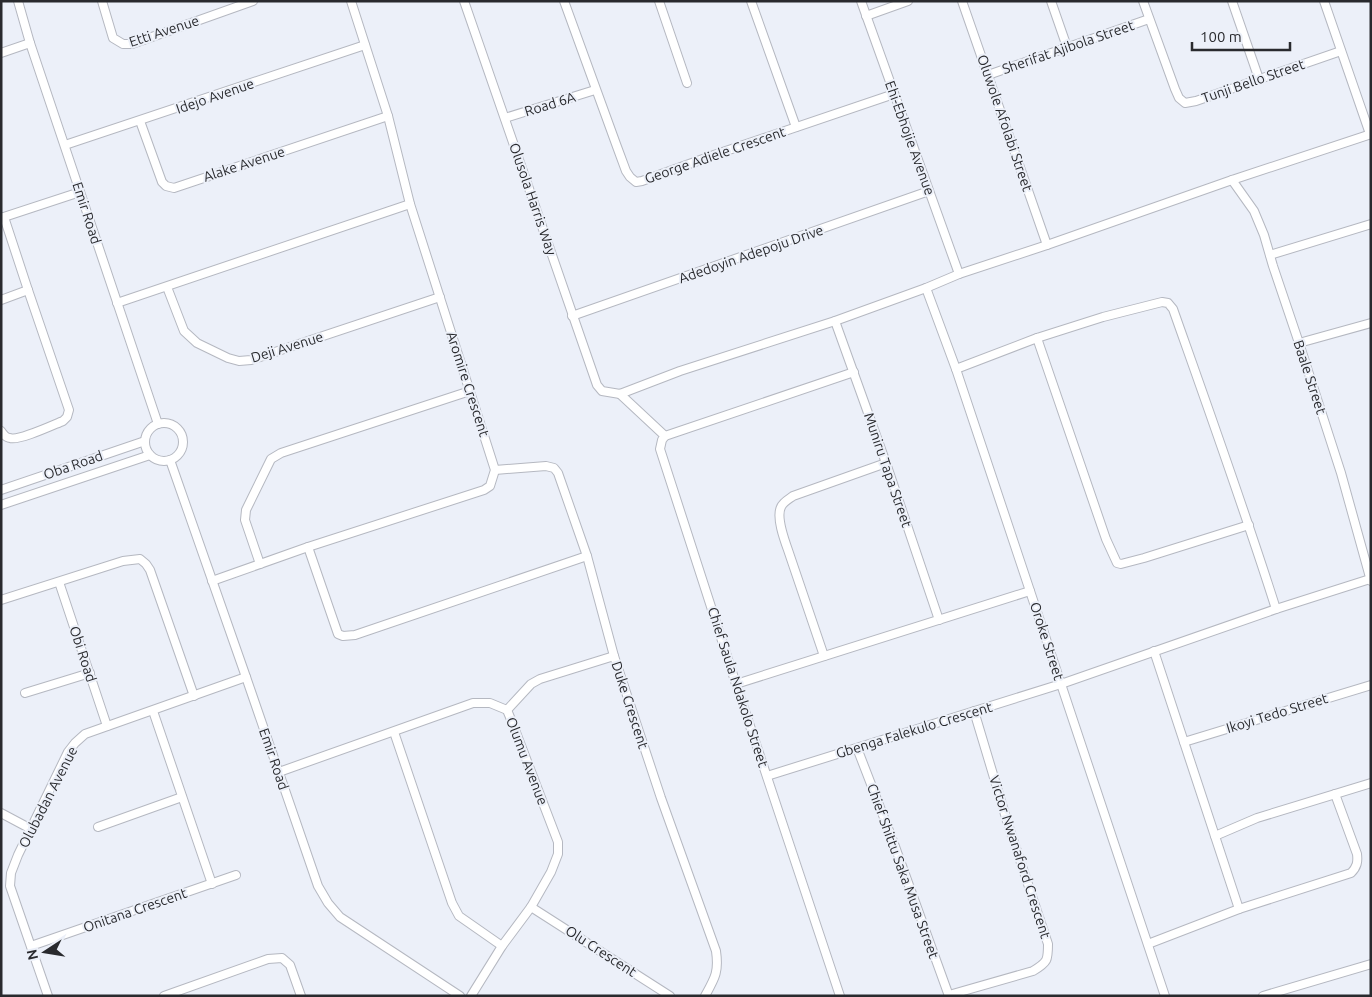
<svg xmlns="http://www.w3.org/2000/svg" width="1372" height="997" viewBox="0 0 1372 997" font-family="Ubuntu,sans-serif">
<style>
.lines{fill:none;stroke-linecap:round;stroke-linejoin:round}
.minor-casing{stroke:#b5b8c1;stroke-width:10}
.minor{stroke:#fff;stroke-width:8}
.labels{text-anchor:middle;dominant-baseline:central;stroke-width:4;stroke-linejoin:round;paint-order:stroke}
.street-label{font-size:14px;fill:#292a2e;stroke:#ecf0f9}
</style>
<rect width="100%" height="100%" fill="#ecf0f9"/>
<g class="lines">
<g class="minor-casing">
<g id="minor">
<polyline points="18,1 30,43 158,424"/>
<polyline points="102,1 113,38 123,44 132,44 253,1"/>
<polyline points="464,1 597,385 602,391 620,394 680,371 835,321 926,288 959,274 1047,245 1232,180 1371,134"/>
<polyline points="564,1 616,144 626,171 630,177 636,182 642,181 714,155 894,94"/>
<polyline points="659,1 687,83"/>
<polyline points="751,1 796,127"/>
<polyline points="861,1 959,274"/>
<polyline points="962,1 1047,245"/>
<polyline points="1051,1 1067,47"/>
<polyline points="1143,1 1175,89 1179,98 1185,103 1196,101 1341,51"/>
<polyline points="1232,1 1259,79"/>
<polyline points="1324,1 1370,134"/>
<polyline points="866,16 908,1"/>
<polyline points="1,53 30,43"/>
<polyline points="988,75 1149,19"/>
<polyline points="505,118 595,90"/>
<polyline points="140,121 162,182 166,186 174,188 388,116"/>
<polyline points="65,145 365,45"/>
<polyline points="1232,180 1254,211 1264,235 1273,266 1299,343 1341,473 1371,581"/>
<polyline points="1,218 80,192"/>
<polyline points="1270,255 1371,224"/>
<polyline points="167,287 184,331 197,343 228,358 239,361 251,360 440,297"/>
<polyline points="926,288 956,369 1165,996"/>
<polyline points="1,300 28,290"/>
<polyline points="117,303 410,204"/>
<polyline points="572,316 929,191"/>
<polyline points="835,321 886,463 939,620"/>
<path d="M1037 338 1103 317 1162 302 1168 303 1173 309C1208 408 1244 508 1276 609"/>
<polyline points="1299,343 1371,323"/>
<polyline points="956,369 1037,338 1106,539 1117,563 1121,564 1144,558 1249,525"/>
<polyline points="620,394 665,436 662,440 660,449 736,684 840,996"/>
<circle cx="164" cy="442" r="19"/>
<path d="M1 431C3 434 6 438 10 438 19 441 53 425 63 421L67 417 69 410 28 290 4 217"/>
<polyline points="665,436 854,372"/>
<polyline points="170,460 246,677 318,886 328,903 340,917 460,996"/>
<path d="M495 470 546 466 554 468 558 473 587 556 614 656 661 798 716 951C719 972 715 978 705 996"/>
<polyline points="1,490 145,441"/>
<polyline points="1,505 150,455"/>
<polyline points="308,547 338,634 343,636 355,635 587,556"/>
<polyline points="260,564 245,520 246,510 271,459 281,453 470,391"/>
<polyline points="212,581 308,547 484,490 490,486 495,470 410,204 388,116 351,1"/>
<polyline points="59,582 107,726"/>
<polyline points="1,600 123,561 140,559 146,564 150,570 194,696"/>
<path d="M824 656 788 550C784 539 776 517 781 507 783 502 789 499 793 496L886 463"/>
<polyline points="736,684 1030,591"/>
<polyline points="25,693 90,673"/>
<polyline points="507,710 531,684 540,679 614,656"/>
<polyline points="153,711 212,884"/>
<polyline points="394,732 452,903 459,916 502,946"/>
<polyline points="1184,742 1371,685"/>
<polyline points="857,748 893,841 949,996"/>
<polyline points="279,772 473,703 490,703 507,710 512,722 558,842 558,854 551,872 531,907 502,946 471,996"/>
<polyline points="767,776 1061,684 1276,609 1370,579"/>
<polyline points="1,813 31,829"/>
<polyline points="98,827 182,797"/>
<polyline points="1215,836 1257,818 1371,783"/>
<polyline points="531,907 670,996"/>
<path d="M1239 909 1351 873C1357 867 1358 862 1357 854L1335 794"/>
<polyline points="1148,944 1239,909 1154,651"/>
<polyline points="31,946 236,875"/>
<path d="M949 995 1033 971C1048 962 1048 960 1048 944L1007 821 974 711"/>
<polyline points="48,996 10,886 11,873 18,855 68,752 75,743 85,734 246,677"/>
<polyline points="164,996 268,959 282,958 290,965 301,996"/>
<polyline points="1263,996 1371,964"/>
</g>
</g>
<use href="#minor" class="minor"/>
</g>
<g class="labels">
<g class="street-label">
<text transform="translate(164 31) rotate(-18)">Etti Avenue</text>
<text transform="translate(1068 47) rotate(-19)">Sherifat Ajibola Street</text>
<text transform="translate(1253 81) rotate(-19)">Tunji Bello Street</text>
<text transform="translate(215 96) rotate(-19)">Idejo Avenue</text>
<text transform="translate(550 104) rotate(-17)">Road 6A</text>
<text transform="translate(1005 123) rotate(71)">Oluwole Afolabi Street</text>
<text transform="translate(910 138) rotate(70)">Ehi-Ebhojie Avenue</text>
<text transform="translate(715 155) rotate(-19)">George Adiele Crescent</text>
<text transform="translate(244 164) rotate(-18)">Alake Avenue</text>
<text transform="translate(533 199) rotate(71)">Olusola Harris Way</text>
<text transform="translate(87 213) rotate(72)">Emir Road</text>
<text transform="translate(751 254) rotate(-19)">Adedoyin Adepoju Drive</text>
<text transform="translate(287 347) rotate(-17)">Deji Avenue</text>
<text transform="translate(1310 377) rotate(72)">Baale Street</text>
<text transform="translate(468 384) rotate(72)">Aromire Crescent</text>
<text transform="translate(73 465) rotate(-19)">Oba Road</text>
<text transform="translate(888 470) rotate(71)">Muniru Tapa Street</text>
<text transform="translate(1047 641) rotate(72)">Oroke Street</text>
<text transform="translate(83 654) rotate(72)">Obi Road</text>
<text transform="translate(738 687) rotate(72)">Chief Saula Ndakolo Street</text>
<text transform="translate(630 705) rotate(72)">Duke Crescent</text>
<text transform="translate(1277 713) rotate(-17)">Ikoyi Tedo Street</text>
<text transform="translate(914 730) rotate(-17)">Gbenga Falekulo Crescent</text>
<text transform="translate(274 759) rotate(71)">Emir Road</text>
<text transform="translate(527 761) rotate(69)">Olumu Avenue</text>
<text transform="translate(48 797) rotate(-63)">Olubadan Avenue</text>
<text transform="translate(1020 857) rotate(72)">Victor Nwanaford Crescent</text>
<text transform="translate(903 871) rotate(70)">Chief Shittu Saka Musa Street</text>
<text transform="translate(135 910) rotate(-19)">Onitana Crescent</text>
<text transform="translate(601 951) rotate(33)">Olu Crescent</text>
</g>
</g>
<rect width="1372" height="997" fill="none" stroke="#292a2e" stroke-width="5"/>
<g transform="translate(45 952) rotate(258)" stroke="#ecf0f9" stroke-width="4" paint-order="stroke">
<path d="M0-4L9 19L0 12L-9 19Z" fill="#292a2e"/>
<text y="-8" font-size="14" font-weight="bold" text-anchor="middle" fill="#292a2e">N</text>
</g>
<path d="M1192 42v8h98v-8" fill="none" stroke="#292a2e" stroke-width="2.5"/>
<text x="1200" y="42" font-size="15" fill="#292a2e" stroke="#ecf0f9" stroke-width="4" paint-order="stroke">100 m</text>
</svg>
